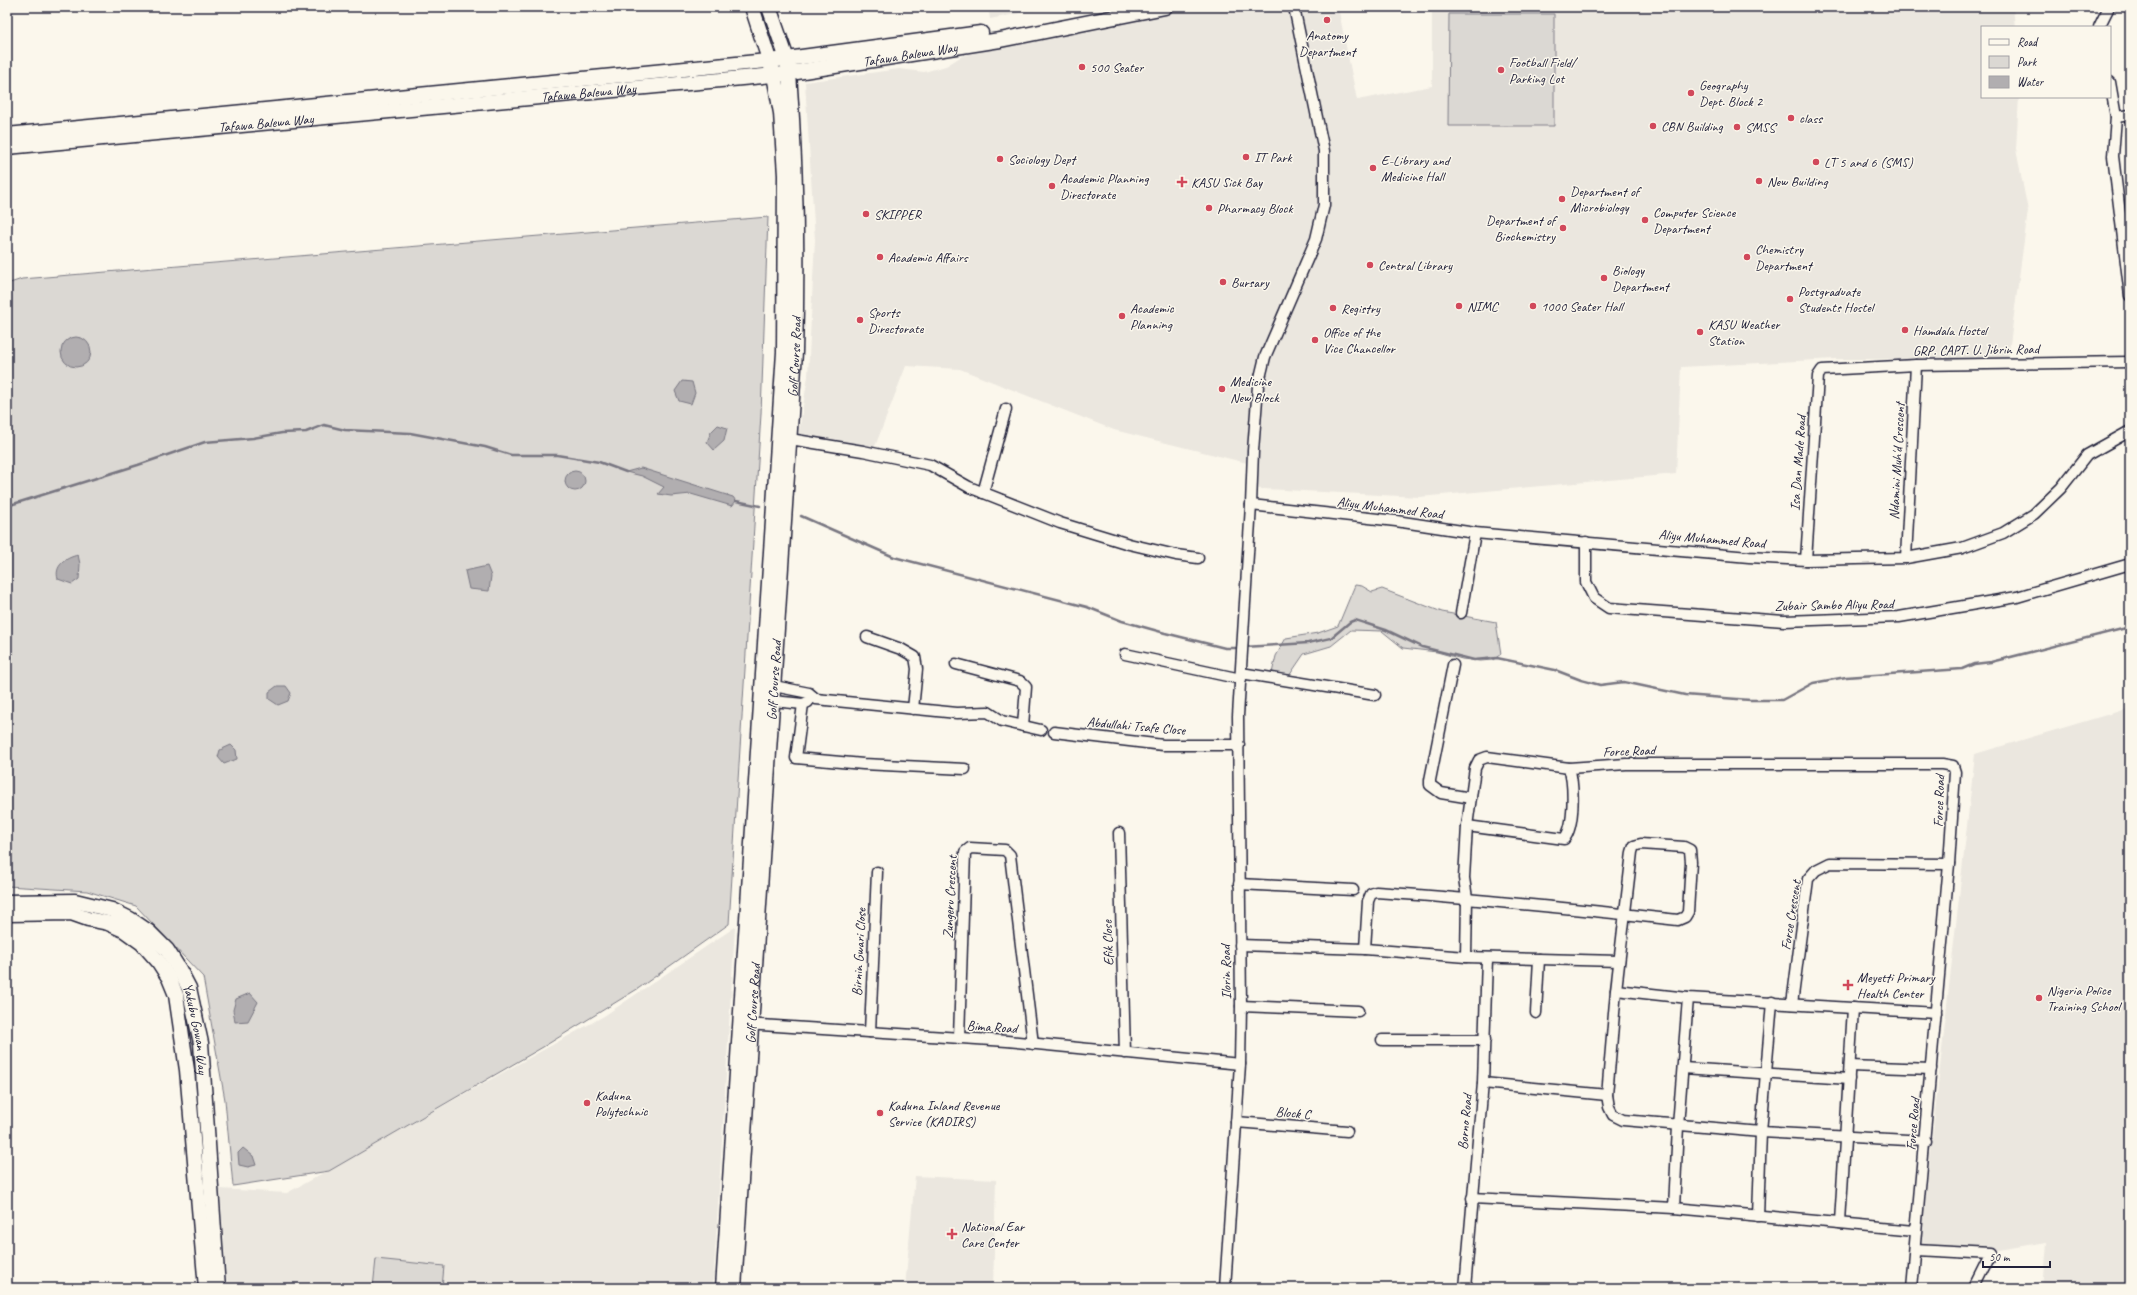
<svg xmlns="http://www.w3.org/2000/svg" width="2137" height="1295" viewBox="0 0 2137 1295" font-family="Caveat,sans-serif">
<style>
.built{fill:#ebe7df}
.green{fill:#dbd8d3;stroke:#7e7d87}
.water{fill:#b1aeb0;stroke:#787681}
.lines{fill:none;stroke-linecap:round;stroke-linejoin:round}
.stream{stroke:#787681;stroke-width:2.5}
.street-casing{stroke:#22223b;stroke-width:13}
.secondary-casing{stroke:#22223b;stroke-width:17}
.street{stroke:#fbf7ec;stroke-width:10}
.secondary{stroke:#fbf7ec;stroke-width:14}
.poi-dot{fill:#d1495b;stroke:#fbf7ec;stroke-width:1.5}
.labels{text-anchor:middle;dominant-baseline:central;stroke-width:3;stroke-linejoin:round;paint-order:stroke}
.poi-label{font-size:14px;fill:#22223b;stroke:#fbf7ec;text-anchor:start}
.street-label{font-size:14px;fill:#22223b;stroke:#fbf7ec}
</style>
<rect width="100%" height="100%" fill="#fbf7ec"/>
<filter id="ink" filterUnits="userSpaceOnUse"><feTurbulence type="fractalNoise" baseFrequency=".025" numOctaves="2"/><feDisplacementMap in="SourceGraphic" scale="8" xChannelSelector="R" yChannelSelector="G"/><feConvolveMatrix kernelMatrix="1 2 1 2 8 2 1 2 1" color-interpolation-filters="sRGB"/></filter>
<g filter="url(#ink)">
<g class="built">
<polygon points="988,7 1051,7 990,19"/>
<polygon points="1186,7 1338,7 1357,100 1432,86 1432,7 2013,7 2015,27 1982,27 1982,97 2019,97 2016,149 2028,211 2008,359 1836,359 1681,367 1676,474 1419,497 1245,488 1247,463 1114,430 960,369 906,366 874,449 798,437 808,376 815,240 805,82 899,69 924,72 946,66 962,56 1118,20"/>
<polygon points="2130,708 2130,1288 2042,1288 2046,1242 1988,1252 1920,1247 1975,754"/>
<polygon points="735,927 713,1288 227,1288 220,1189 287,1193 604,1016"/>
<polygon points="915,1176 996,1180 993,1288 905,1288"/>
</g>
<g class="green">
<polygon points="1449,14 1554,14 1554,126 1448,126"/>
<polygon points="768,217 761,414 729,924 639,988 543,1047 329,1171 233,1186 225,1100 203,977 136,906 87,891 7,886 7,284 22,279"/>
<polygon points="1355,585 1362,586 1372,592 1382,589 1442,612 1496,622 1501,654 1493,660 1480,661 1462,659 1437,652 1403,648 1382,631 1351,630 1331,646 1304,654 1289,676 1272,673 1276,656 1286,638 1318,633 1338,626"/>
<polygon points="376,1259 444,1266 442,1288 373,1288"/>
</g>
<g class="water">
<circle cx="76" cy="352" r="15"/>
<polygon points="682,381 692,382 695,393 691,404 679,401 675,391"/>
<polygon points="718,425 727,428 724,441 714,450 707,442 711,432"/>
<polygon points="641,468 733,497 736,501 732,506 691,494 671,496 658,494 664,487 642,476 626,472"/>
<circle cx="575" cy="481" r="10"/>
<path d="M78 555 80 564 79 579 72 584 58 579C54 566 65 558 78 555Z"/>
<polygon points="487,566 491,576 489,591 469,589 465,571"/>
<polygon points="277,686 286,686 291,693 288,701 278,705 269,699 269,692"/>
<polygon points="231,745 236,750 237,759 224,764 218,757 220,750"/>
<polygon points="250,993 258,1002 248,1021 235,1022 233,1010 236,999"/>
<polygon points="243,1148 253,1156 256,1165 248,1167 239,1165 238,1153"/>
</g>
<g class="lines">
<g class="stream">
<polyline points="736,501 760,506"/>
<polyline points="7,506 138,465 205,442 253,438 282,433 306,432 324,425 345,430 410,433 485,447 511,455 557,455 599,462 626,472"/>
<polyline points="801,516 894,557 1087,607 1122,621 1165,633 1225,648 1239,648"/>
<polyline points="1244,647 1308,643 1331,638 1350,622 1355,620 1386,630 1422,647 1474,660 1497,658 1555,670 1581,680 1600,685 1624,682 1685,695 1750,700 1782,700 1813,683 1846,677 1962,669 1974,664 1991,662 2130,627"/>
</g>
<g class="street-casing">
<g id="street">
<polyline points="2099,27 2109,7"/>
<polyline points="2110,82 2116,117 2113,156 2130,296"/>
<polyline points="2116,117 2130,115"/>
<polyline points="790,439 863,451 930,465 969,487 1060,523 1129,544 1176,555 1198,558"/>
<polyline points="983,493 1006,409"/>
<polyline points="1251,505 1396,521 1475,533 1749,557 1806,560 1906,558 1962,548 2003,533 2034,514 2061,488 2087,455 2130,431"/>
<polyline points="1586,542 1586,582 1594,598 1609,608 1784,621 1899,617 2017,597 2130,564"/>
<polyline points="1906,558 1916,365"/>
<polyline points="1806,560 1818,376 1822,370 1916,365 2130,362"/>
<polyline points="1461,613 1475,533"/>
<polyline points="867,637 901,649 915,657 917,669 913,709"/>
<polyline points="1125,654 1241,679"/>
<polyline points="956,664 1020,681 1026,687 1023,726"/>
<polyline points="1453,665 1430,780 1430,785 1441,793 1471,798"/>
<polyline points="1241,673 1375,695"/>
<polyline points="774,686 809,693 816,699 957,713 988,712 1002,721 1041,730"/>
<polyline points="773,701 803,704 808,702"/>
<polyline points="803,704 796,758 863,764 965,769"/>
<polyline points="1054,732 1163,745 1239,745"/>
<path d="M1467 826 1564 839C1575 827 1574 783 1569 768"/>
<polyline points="1119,833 1125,1053"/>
<polyline points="1239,884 1353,890"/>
<polyline points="1240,945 1365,949 1466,957 1619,961"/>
<path d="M1365 949 1368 901 1371 894 1376 892C1477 899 1577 909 1678 920L1685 917 1688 912 1691 862 1690 850 1684 847 1641 844 1634 846 1632 852 1616 990 1607 1095 1609 1107 1613 1115 1623 1120 1761 1132 1926 1141"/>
<polyline points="1466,957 1467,898 1464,878 1467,826 1475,768 1479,760 1487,757 1569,768 1626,764 1942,764 1953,766 1955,772 1949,864 1911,1288"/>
<polyline points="1616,990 1688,998 1936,1013"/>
<polyline points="1792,1004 1808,879 1816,870 1830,863 1949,864"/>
<polyline points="1241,1006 1358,1011"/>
<polyline points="1536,1013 1539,959"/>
<polyline points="745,1024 1007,1041 1240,1064"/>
<polyline points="870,1032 877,872"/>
<polyline points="959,1038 965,852 970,848 1005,850 1010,855 1033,1044"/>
<polyline points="1382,1040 1485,1040"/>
<polyline points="1850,1066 1931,1069"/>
<polyline points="1683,1068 1849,1079"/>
<polyline points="1483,1083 1607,1095"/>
<polyline points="1236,1122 1347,1131"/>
<polyline points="1472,1198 1674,1208 1915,1230"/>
<polyline points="1674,1208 1678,1126 1688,998"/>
<polyline points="1758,1216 1761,1132 1772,1002"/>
<polyline points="1840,1223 1853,1008"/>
<polyline points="1915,1250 1991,1254 1974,1288"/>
<polyline points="1225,1288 1240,1064 1241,1006 1238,716 1251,505 1253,451 1258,386 1265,357 1316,239 1324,205 1324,151 1294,7"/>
<polyline points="1465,1288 1483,1083 1487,958"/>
</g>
</g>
<g class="secondary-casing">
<g id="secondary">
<polyline points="7,135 787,59 981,33"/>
<path id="s1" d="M7 147 784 74 1000 40 1165 7"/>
<path id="s2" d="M7 902 75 901 112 910 130 919 149 932 167 950 179 969 189 988 201 1043 218 1288"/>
<polyline points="7,914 71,913 88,919 108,923 124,930 142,943 158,961 169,978 176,995 187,1070 206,1288"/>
<polyline points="723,1288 784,352 785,175 781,113 774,75 752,7"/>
<path id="s3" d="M734 1288 795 352C798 258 796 167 789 73L787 59 769 7"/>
</g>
</g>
<use href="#street" class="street"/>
<use href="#secondary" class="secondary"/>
</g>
</g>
<g class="poi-dot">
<circle cx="1327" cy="20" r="4"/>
<circle cx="1082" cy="67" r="4"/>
<circle cx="1501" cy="70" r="4"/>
<circle cx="1691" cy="93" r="4"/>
<circle cx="1791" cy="118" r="4"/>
<circle cx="1653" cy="126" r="4"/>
<circle cx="1737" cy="127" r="4"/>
<circle cx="1246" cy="157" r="4"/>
<circle cx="1000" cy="159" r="4"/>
<circle cx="1816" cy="162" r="4"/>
<circle cx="1373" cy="168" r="4"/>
<circle cx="1759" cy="181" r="4"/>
<path d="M1180 176h4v4h4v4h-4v4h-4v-4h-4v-4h4z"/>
<circle cx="1052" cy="186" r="4"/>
<circle cx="1562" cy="199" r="4"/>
<circle cx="1209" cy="208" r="4"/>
<circle cx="866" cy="214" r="4"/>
<circle cx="1645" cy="220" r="4"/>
<circle cx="1563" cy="228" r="4"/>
<circle cx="880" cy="257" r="4"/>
<circle cx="1747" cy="257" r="4"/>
<circle cx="1370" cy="265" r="4"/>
<circle cx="1604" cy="278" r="4"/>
<circle cx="1223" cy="282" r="4"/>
<circle cx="1790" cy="299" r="4"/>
<circle cx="1459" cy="306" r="4"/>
<circle cx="1533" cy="306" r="4"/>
<circle cx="1333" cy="308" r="4"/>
<circle cx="1122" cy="316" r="4"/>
<circle cx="860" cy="320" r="4"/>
<circle cx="1905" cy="330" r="4"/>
<circle cx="1700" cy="332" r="4"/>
<circle cx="1315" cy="340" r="4"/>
<circle cx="1222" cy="389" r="4"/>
<path d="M1846 979h4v4h4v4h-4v4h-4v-4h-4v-4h4z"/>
<circle cx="2039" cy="998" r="4"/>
<circle cx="587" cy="1103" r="4"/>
<circle cx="880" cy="1113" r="4"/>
<path d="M950 1228h4v4h4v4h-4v4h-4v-4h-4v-4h4z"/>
</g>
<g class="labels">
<g class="poi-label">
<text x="1327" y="35" text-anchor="middle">Anatomy<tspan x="1327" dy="16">Department</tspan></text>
<text x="1509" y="62">Football Field/<tspan x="1509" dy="16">Parking Lot</tspan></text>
<text x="1090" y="67">500 Seater</text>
<text x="1699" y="85">Geography<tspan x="1699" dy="16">Dept. Block 2</tspan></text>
<text x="1799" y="118">class</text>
<text x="1661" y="126">CBN Building</text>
<text x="1745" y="127">SMSS</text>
<text x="1254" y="157">IT Park</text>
<text x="1008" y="159">Sociology Dept</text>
<text x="1381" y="160">E-Library and<tspan x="1381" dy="16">Medicine Hall</tspan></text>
<text x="1824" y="162">LT 5 and 6 (SMS)</text>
<text x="1060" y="178">Academic Planning<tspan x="1060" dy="16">Directorate</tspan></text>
<text x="1767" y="181">New Building</text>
<text x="1191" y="182">KASU Sick Bay</text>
<text x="1570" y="191">Department of<tspan x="1570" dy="16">Microbiology</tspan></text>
<text x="1217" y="208">Pharmacy Block</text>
<text x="1653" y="212">Computer Science<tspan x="1653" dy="16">Department</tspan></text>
<text x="874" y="214">SKIPPER</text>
<text x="1555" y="220" text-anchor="end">Department of<tspan x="1555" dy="16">Biochemistry</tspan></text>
<text x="1755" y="249">Chemistry<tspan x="1755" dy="16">Department</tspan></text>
<text x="888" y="257">Academic Affairs</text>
<text x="1378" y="265">Central Library</text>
<text x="1612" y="270">Biology<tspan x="1612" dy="16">Department</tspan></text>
<text x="1231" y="282">Bursary</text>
<text x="1798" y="291">Postgraduate<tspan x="1798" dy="16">Students Hostel</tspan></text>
<text x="1467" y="306">NIMC</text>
<text x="1541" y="306">1000 Seater Hall</text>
<text x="1130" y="308">Academic<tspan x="1130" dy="16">Planning</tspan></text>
<text x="1341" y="308">Registry</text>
<text x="868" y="312">Sports<tspan x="868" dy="16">Directorate</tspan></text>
<text x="1708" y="324">KASU Weather<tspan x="1708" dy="16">Station</tspan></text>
<text x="1913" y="330">Hamdala Hostel</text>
<text x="1323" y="332">Office of the<tspan x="1323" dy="16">Vice Chancellor</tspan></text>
<text x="1230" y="381">Medicine<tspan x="1230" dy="16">New Block</tspan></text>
<text x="1857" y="977">Meyetti Primary<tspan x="1857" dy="16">Health Center</tspan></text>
<text x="2047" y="990">Nigeria Police<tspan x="2047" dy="16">Training School</tspan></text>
<text x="595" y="1095">Kaduna<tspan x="595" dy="16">Polytechnic</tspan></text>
<text x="888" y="1105">Kaduna Inland Revenue<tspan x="888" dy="16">Service (KADIRS)</tspan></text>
<text x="961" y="1226">National Ear<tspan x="961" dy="16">Care Center</tspan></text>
</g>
<g class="street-label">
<text stroke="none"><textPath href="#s1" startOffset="908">Tafawa Balewa Way</textPath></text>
<text stroke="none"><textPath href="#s1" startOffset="584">Tafawa Balewa Way</textPath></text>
<text stroke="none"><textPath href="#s1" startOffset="260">Tafawa Balewa Way</textPath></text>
<text transform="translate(1976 350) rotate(-1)">GRP. CAPT. U. Jibrin Road</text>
<text stroke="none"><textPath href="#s3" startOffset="933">Golf Course Road</textPath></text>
<text transform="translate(1897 461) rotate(-87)">Ndamini Muh'd Crescent</text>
<text transform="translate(1798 463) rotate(-86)">Isa Dan Made Road</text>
<text transform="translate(1390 508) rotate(7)">Aliyu Muhammed Road</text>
<text transform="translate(1712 539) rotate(5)">Aliyu Muhammed Road</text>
<text transform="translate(1834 605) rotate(-1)">Zubair Sambo Aliyu Road</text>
<text stroke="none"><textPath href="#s3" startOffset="609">Golf Course Road</textPath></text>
<text transform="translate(1136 726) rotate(5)">Abdullahi Tsafe Close</text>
<text transform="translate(1629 751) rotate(-2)">Force Road</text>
<text transform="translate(1939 801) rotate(-88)">Force Road</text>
<text transform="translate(950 897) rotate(-87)">Zungeru Crescent</text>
<text transform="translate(1791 915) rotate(-81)">Force Crescent</text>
<text transform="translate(1108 943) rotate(-92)">Efik Close</text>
<text transform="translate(859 952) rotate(-87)">Birnin Gwari Close</text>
<text transform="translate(1226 972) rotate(-91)">Ilorin Road</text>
<text stroke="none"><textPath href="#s3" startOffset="285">Golf Course Road</textPath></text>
<text transform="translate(992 1027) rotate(4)">Bima Road</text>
<text stroke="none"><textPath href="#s2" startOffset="260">Yakubu Gowan Way</textPath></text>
<text transform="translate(1293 1113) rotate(5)">Block C</text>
<text transform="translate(1465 1122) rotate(-85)">Borno Road</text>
<text transform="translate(1913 1124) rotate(-85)">Force Road</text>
</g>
</g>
<rect width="2137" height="1295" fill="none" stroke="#fbf7ec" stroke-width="24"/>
<rect x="12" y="12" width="2113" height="1271" fill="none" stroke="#22223b" stroke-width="1.5" filter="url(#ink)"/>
<rect x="1981" y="26" width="130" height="72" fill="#fbf7ec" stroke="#a4a2a5"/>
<rect x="1989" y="39" width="20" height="6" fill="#fbf7ec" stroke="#a4a2a5"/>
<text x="2017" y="46" font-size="12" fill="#22223b">Road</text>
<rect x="1989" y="56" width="20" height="12" fill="#dbd8d3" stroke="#a4a2a5"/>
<text x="2017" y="66" font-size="12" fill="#22223b">Park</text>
<rect x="1989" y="76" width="20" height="12" fill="#b1aeb0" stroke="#a4a2a5"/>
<text x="2017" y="86" font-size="12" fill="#22223b">Water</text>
<path d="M1983 1261v6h67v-6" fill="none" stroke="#22223b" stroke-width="2"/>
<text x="1989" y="1261" font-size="12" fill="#22223b" stroke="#fbf7ec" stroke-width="3" paint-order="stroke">50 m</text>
</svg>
